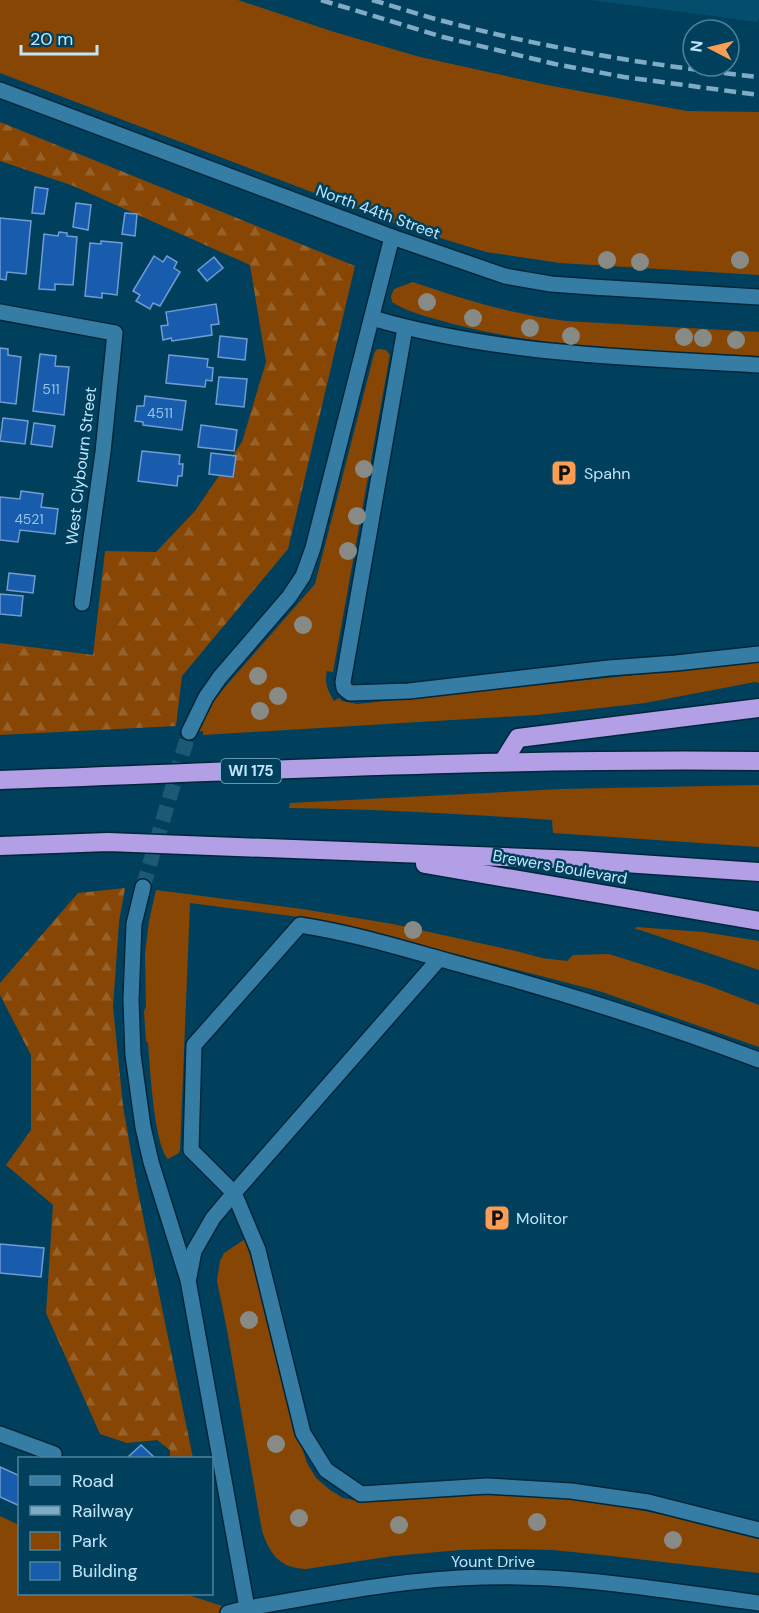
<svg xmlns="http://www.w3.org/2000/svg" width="759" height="1613" viewBox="0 0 759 1613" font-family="'DM Sans',sans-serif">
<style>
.built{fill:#044d6d}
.green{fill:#884605}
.forest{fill:url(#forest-firs)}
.building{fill:#175cad;stroke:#729bd3;stroke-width:1.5}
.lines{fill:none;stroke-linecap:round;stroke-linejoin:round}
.minor-tunnel{stroke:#1d5975;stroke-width:15;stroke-dasharray:15 8;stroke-linecap:butt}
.minor-casing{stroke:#002639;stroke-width:18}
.highway-casing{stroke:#002639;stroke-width:21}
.minor{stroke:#357da5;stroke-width:15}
.highway{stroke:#b29fe6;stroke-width:18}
.rail{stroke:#7facc4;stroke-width:4.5;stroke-dasharray:12 6;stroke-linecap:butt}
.tree{fill:#878a85}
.labels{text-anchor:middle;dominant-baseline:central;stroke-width:5;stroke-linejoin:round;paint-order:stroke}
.number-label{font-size:14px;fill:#97c3e7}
.shield{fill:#00405d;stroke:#88b4cb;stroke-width:1.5}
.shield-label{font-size:15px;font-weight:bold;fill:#c2e5fa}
.street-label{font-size:16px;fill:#c2e5fa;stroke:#00405d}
.poi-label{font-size:16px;fill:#c2e5fa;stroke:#00405d;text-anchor:start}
</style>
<defs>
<pattern id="forest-firs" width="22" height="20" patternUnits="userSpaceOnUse" patternTransform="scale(1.5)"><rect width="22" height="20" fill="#884605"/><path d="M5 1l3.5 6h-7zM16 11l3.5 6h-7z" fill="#97612a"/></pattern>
</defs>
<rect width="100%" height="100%" fill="#00405d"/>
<polygon class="built" points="591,0 759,0 759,18 757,22"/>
<g class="green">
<polygon points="0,0 238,0 331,31 420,57 547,85 687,111 759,112 759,275 560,263 486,252 401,226 0,73"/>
<path d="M413 282C465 300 511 314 566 321L759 332V356C657 350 552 350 453 324 436 319 406 312 392 302L391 296 394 289Z"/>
<path d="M380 349 386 350 390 355 389 360 333 672 327 671C324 683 328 691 334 701L339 698 342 701 357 704 759 662V683L755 682 645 703 537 715 203 735V731L189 732 225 687 315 584 374 354 376 350Z"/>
<path d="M759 785V847L553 833 552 820C464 814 377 809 289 808L290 803 561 789Z"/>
<path d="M156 890 302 909 393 924 516 951 542 958 567 961 573 955 609 954 707 985 759 1005V1047L599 991 355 928 292 916 190 903 180 1150 179 1153 168 1159C154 1144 150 1067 148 1043L146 1041 144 1011 146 1007 145 954 149 921Z"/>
<polygon points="636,927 704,932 759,941 759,970 640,930 635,929"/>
<path d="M245 1239 267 1310 299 1439 307 1463 316 1478 330 1490 343 1498 359 1501 482 1493 579 1500 621 1506 664 1515 759 1539V1573L611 1556 553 1550 502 1549 460 1550 393 1556 306 1569C279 1568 270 1554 262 1531L227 1330 217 1281 220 1261 224 1253Z"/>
<polygon points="0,1516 19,1525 20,1594 185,1594 244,1613 0,1613"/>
</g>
<g class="forest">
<polygon points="0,122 355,266 288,549 182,676 176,726 0,735 0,643 93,655 105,551 156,552 195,511 242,442 266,362 250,265 71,185 0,161"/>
<polygon points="125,888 119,922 113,1007 123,1106 137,1187 193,1458 170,1458 170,1450 157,1440 127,1443 100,1434 46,1313 53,1205 6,1165 31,1130 31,1055 0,995 0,983 78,893"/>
</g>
<g class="building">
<polygon points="35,187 48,189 44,214 32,213"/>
<polygon points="76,203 91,205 88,230 73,227"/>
<polygon points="125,213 137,214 135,236 122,234"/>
<polygon points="0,218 31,221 26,274 7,272 6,280 0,279"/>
<polygon points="59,232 67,233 67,236 77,237 73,285 55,284 55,290 39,289 44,234 58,236"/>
<polygon points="101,241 122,243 117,295 102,293 102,298 85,296 90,243 101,244"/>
<polygon points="154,256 163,262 167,256 177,262 174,268 180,272 160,306 153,303 150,309 136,301 140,295 133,291"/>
<polygon points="214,257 223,268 207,281 198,270"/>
<polygon points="216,304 219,324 211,325 212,335 172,341 171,338 163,340 161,326 168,325 166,312"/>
<polygon points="220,336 247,339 245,360 218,357"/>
<polygon points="0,348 8,349 8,355 21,357 16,404 0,402"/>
<polygon points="40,354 56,356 55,366 69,367 64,415 33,411"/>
<polygon points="169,355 208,359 207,367 213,368 212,381 206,380 205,387 166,383"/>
<polygon points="219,377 247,379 244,407 216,404"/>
<polygon points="145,396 186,401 182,430 143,425 143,422 135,421 137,406 144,406"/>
<polygon points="3,418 28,421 25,444 0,441"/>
<polygon points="34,423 55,426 52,447 31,444"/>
<polygon points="201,425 237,430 234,451 198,447"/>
<polygon points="142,451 180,455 179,464 183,464 182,476 178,476 177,486 138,481"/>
<polygon points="211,453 236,456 233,477 209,474"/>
<polygon points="21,491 43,494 41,507 58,509 55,534 20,530 18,542 0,540 0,497 20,499"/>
<polygon points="9,573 35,576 33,593 7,590"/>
<polygon points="0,594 23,596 21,616 0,614"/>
<polygon points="0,1244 44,1248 41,1277 0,1273"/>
<polygon points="141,1445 155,1458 127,1458"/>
<polygon points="0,1467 20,1476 20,1506 0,1497"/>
</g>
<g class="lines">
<polyline class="minor-tunnel" points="143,887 189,732"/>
<g class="minor-casing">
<g id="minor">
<polyline points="0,90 392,237 505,276 551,284 592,287 759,297"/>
<polyline points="0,312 115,333 103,452 82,603"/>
<path d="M372 318C498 355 629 357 759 365"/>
<polyline points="405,328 343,682 344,688 350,693 409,691 609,668 676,663 759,654"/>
<polyline points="189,732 206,697 220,677 289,597 303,576 313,548 392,237"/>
<polyline points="143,887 134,924 131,1000 133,1055 143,1127 151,1162 188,1280 247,1608"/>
<path d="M759 1060C658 1022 555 990 451 962 401 948 352 933 300 925L194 1045 191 1150 234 1193 258 1250 303 1433 326 1470 361 1494 487 1486 571 1491 648 1502 759 1530"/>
<polyline points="189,1277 194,1251 213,1218 234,1193 439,959"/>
<polyline points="0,1434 54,1454"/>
<path d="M228 1613 247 1608C325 1595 402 1579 482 1577 574 1574 667 1591 759 1603"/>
</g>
</g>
<g class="highway-casing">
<g id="highway">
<polyline points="503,762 518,738 759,708"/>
<path d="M0 780C253 771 506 758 759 761"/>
<polyline points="0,846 108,842 579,860 759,872"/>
<polyline points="425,864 759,921"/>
</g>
</g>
<use href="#minor" class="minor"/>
<use href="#highway" class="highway"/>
<g class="rail">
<polyline points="321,0 443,37 555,64 624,77 759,95"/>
<path d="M372 0C397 7 422 16 447 22 549 49 654 66 759 77"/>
</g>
</g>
<g class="tree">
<circle cx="607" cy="260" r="9"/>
<circle cx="740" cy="260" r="9"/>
<circle cx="640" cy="262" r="9"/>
<circle cx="427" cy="302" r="9"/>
<circle cx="473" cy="318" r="9"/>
<circle cx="530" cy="328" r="9"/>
<circle cx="571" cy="336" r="9"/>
<circle cx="684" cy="337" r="9"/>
<circle cx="703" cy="338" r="9"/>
<circle cx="736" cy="340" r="9"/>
<circle cx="364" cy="469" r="9"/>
<circle cx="357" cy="516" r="9"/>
<circle cx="348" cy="551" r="9"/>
<circle cx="303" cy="625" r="9"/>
<circle cx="258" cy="676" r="9"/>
<circle cx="278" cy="696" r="9"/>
<circle cx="260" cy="711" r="9"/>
<circle cx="413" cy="930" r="9"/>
<circle cx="249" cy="1320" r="9"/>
<circle cx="276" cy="1444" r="9"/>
<circle cx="299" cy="1518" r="9"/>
<circle cx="537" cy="1522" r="9"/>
<circle cx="399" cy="1525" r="9"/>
<circle cx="673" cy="1540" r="9"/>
</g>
<defs>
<g id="parking-square" transform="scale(1.35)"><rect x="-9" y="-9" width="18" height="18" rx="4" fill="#fc9d54" stroke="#00405d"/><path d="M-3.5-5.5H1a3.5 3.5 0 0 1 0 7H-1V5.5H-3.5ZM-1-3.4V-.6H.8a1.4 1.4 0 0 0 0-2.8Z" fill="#111"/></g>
</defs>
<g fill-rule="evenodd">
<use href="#parking-square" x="564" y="473"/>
<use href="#parking-square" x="497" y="1218"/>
</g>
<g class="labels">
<g class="number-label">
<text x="51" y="389">511</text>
<text x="160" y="413">4511</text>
<text x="29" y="519">4521</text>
</g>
<rect class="shield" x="221" y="759" width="60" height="24" rx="4.5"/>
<g class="shield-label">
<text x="251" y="771">WI 175</text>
</g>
<g class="street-label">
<text transform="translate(378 212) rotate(20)">North 44th Street</text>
<text transform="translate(81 466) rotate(-83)">West Clybourn Street</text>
<text transform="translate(560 867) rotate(10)">Brewers Boulevard</text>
<text x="493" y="1561">Yount Drive</text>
</g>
<g class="poi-label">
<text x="584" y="473">Spahn</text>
<text x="516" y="1218">Molitor</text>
</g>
</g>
<rect x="18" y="1457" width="195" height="138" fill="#00405d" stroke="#4e829c" stroke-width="1.5"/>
<rect x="30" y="1476" width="30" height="9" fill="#357da5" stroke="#4e829c" stroke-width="1.5"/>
<text x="72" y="1487" font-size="18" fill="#c2e5fa">Road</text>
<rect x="30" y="1506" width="30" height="9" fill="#7facc4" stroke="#4e829c" stroke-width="1.5"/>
<text x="72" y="1517" font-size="18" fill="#c2e5fa">Railway</text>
<rect x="30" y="1532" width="30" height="18" fill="#884605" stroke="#4e829c" stroke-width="1.5"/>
<text x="72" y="1547" font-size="18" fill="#c2e5fa">Park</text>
<rect x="30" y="1562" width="30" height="18" fill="#175cad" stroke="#4e829c" stroke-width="1.5"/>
<text x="72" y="1577" font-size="18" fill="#c2e5fa">Building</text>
<g transform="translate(711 48) rotate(277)"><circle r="28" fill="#00405d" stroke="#4e829c" stroke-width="1.5"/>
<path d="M0-4.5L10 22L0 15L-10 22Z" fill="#fc9d54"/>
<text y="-9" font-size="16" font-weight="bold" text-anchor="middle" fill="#c2e5fa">N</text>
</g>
<path d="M21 45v9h76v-9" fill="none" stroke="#c2e5fa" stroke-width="3"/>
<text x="30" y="45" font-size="18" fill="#c2e5fa" stroke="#00405d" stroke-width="4.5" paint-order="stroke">20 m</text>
</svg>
